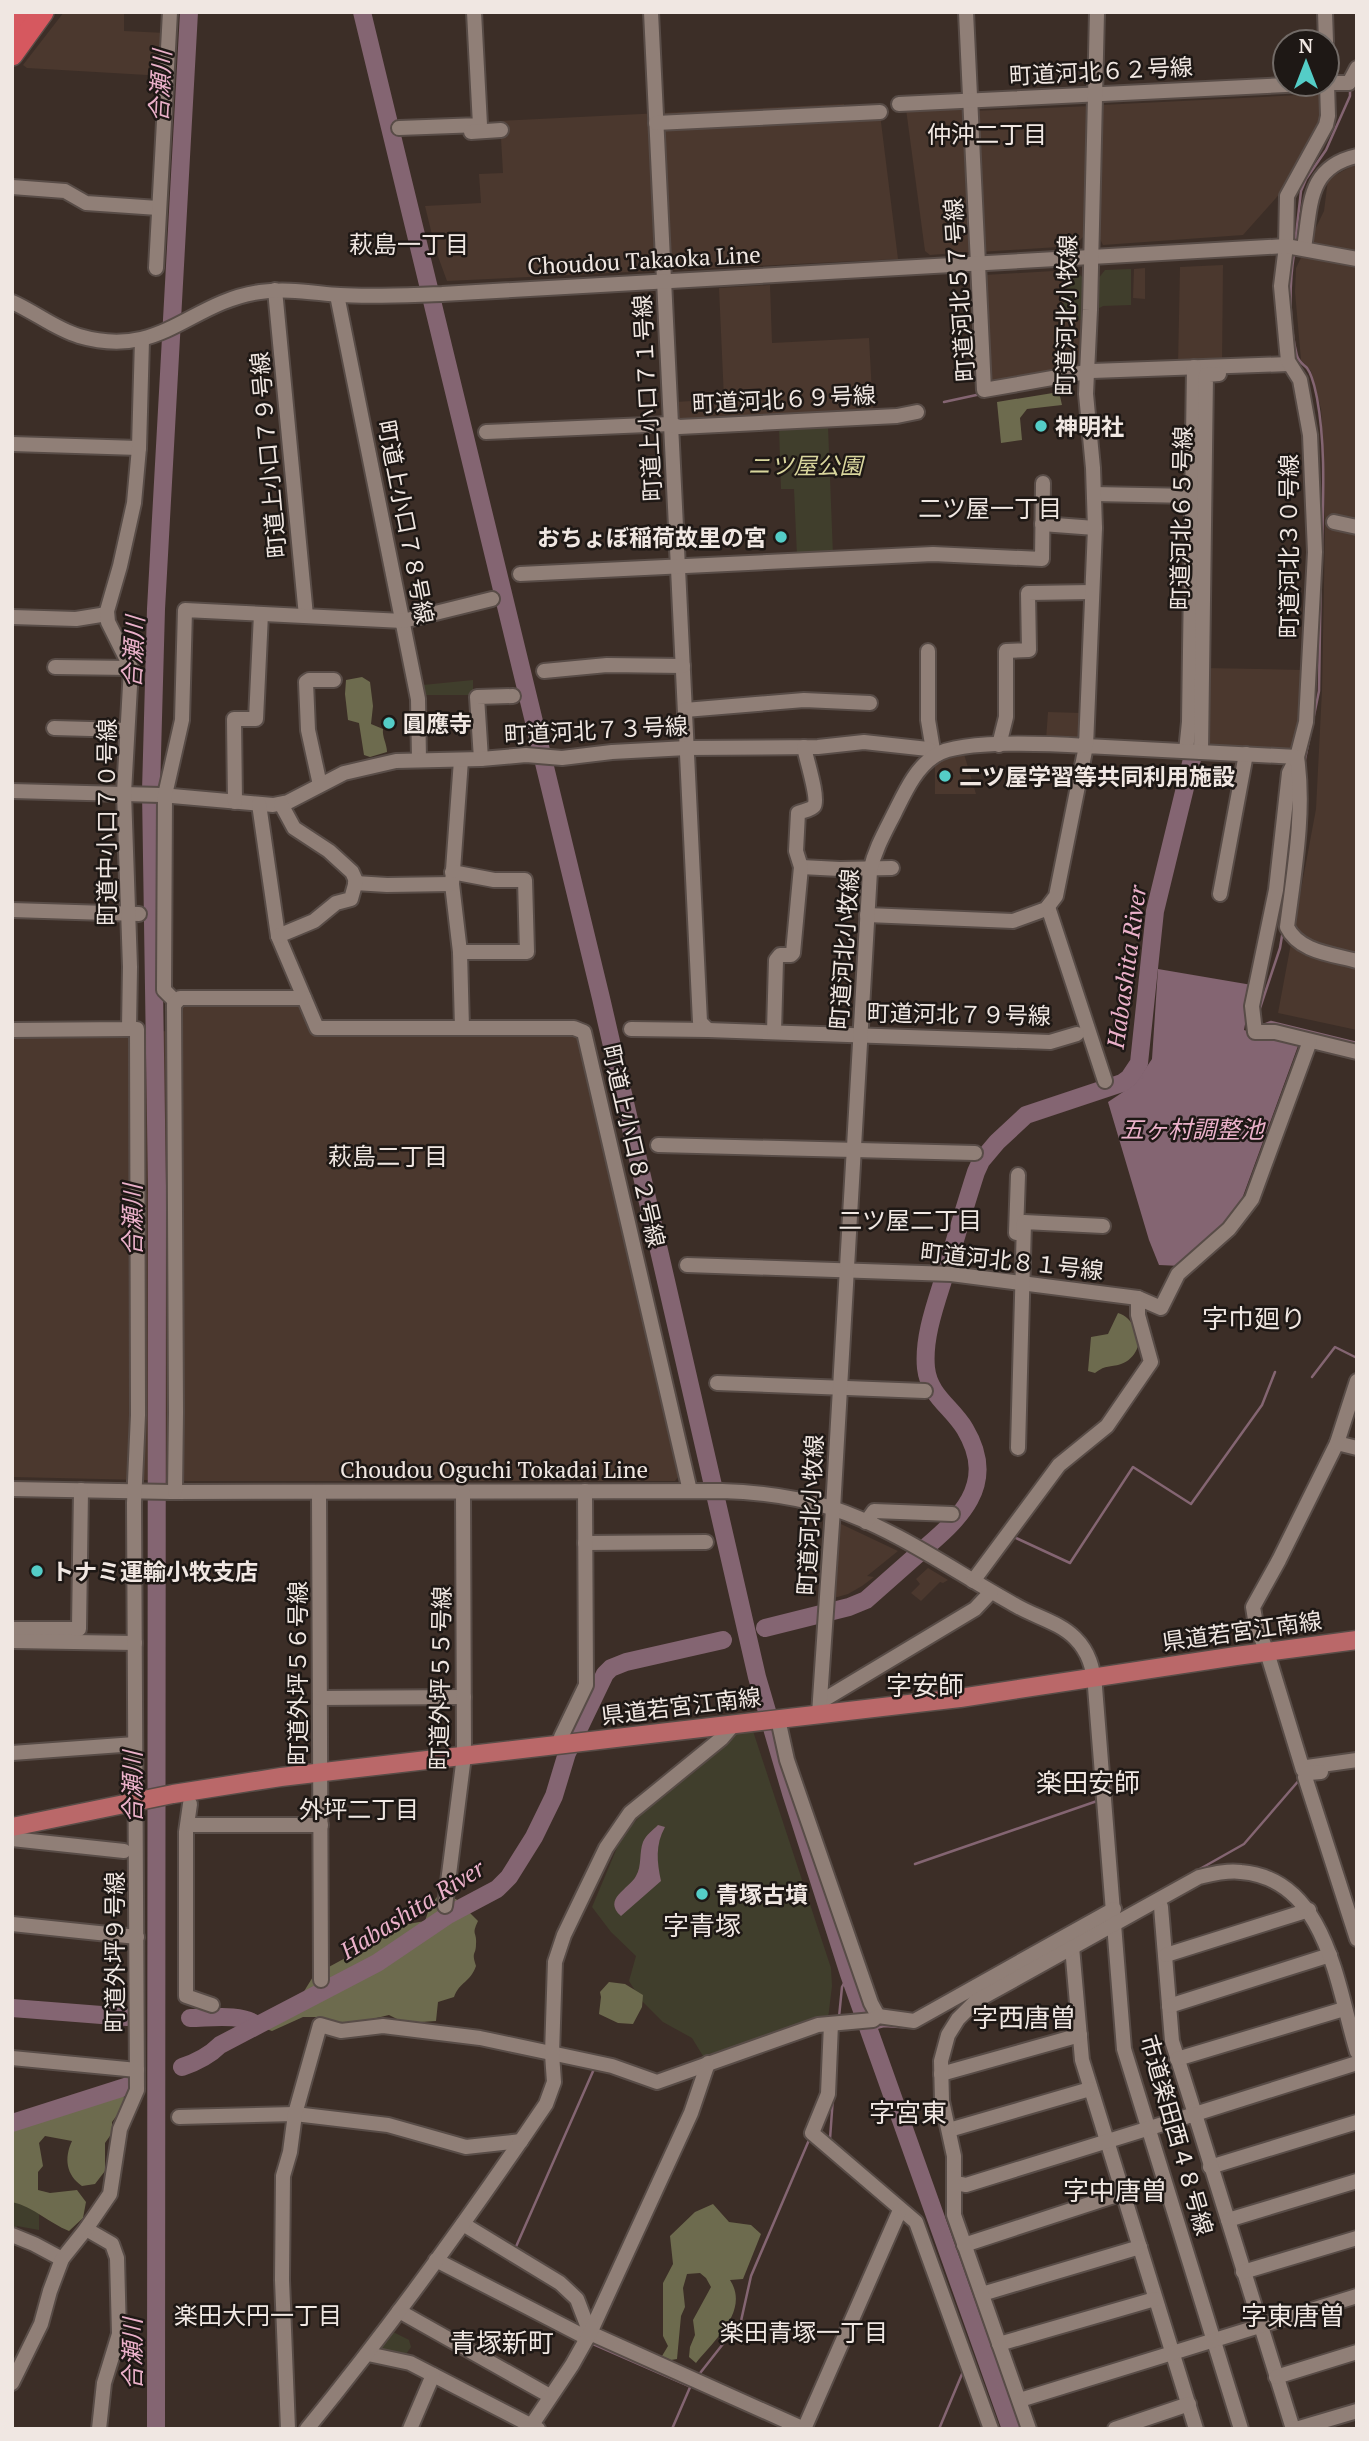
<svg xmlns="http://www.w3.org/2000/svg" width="1369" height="2441" viewBox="0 0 1369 2441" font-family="'PT Serif','Noto Sans JP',serif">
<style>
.built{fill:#4b382e}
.green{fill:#403e2c}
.forest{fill:#6d6b4e}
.water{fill:#846572}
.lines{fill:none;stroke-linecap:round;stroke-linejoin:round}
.stream{stroke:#846572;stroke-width:2.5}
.river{stroke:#846572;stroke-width:18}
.minor-casing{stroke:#584c47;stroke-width:18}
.major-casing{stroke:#584c47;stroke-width:21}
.highway-casing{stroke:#584c47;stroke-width:24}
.minor{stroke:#907f77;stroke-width:14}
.major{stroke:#ba6869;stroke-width:18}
.highway{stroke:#d6585f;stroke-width:21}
.poi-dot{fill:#54cdc7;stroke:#1e1815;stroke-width:2.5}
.labels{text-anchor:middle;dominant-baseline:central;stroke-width:5;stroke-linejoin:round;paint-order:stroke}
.street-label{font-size:23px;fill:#f0e7e2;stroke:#1e1815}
.poi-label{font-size:23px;font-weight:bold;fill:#f0e7e2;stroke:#1e1815;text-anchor:start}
.park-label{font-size:23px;font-style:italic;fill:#d9d69d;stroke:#1e1815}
.water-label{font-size:24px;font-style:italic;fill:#ebb1ca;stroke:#1e1815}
.neighbourhood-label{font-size:24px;fill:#f0e7e2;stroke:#1e1815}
.quarter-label{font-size:26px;fill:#f0e7e2;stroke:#1e1815}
</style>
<rect width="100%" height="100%" fill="#3c2e27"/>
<g class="built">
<polygon points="64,12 124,14 124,31 166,33 164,76 27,68 23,65"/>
<polygon points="1322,94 1323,118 1283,190 1243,235 1103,245 1098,235 1101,105"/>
<polygon points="844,104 845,112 880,114 898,259 447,281 436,251 425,206 481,203 479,174 503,173 500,121"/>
<polygon points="1091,106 1085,235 1074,246 980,252 973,111"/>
<polygon points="962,107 969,252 930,255 925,251 906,109"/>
<polygon points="1354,165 1357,166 1357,1030 1278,1013 1316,809 1322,690 1325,529 1323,444 1321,409 1311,371 1301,360 1295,292 1296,268 1324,211 1328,179"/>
<polygon points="1223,265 1222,365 1178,366 1180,267"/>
<polygon points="1145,268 1145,299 1133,298 1134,269"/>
<polygon points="1070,270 1060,322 1086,319 1083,374 988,388 984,275"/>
<polygon points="770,285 772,343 869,338 873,411 676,420 675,402 724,399 719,288"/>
<polygon points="1205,668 1303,670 1302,720 1295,754 1205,749"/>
<polygon points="1048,712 1082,713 1081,736 1075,741 1046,740"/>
<polygon points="964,754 976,794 935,794 935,761 940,758"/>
<polygon points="181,1003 299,1005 312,1035 576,1033 678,1477 675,1481 188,1481 12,1477 12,1033 181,1031"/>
<polygon points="841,1524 898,1551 867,1576 874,1577 862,1586 848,1594 834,1598 837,1527"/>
<polygon points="928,1568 948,1580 943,1583 940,1582 921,1601 911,1593 920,1584 916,1579"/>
</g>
<g class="green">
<polygon points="1131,269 1131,305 1103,306 1096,310 1098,279 1105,270"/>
<polygon points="1070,270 1074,270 1087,281 1086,319 1060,322"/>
<polygon points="828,426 833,555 797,556 794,489 781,489 779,428"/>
<polygon points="473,680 473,695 425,695 423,685"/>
<polygon points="737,1731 753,1731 831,1968 832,1986 828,2019 703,2056 692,2038 663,2022 641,2000 629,1981 636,1956 611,1932 592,1907 622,1836 651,1804 696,1771"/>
<polygon points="12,2194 39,2195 39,2230 17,2226 16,2234 12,2233"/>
<polygon points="391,2331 409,2340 411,2347 404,2357 379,2350 378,2347"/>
</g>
<g class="forest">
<polygon points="1059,392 1062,405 1027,409 1020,418 1022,440 1001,443 997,402"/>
<path d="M362 677 370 682 373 706 371 724 383 729C382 737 387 744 387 752L370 757 364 755 359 723 348 720 345 694 346 680Z"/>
<path d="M1118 1313C1126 1315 1130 1321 1135 1327 1145 1340 1135 1360 1121 1364 1109 1368 1107 1364 1095 1373L1088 1371 1091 1337 1108 1334Z"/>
<path d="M437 1897 456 1899 478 1921C471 1936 477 1931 476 1944 476 1956 471 1951 476 1966 470 1983 460 1981 454 1997L438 2002 436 2021 405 2023 389 2015 347 2025 316 2017H303L272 2031 249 2023 303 1993 314 1975 408 1924 425 1921 430 1906Z"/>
<polygon points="609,1982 625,1984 643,1995 642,2007 633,2024 618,2023 599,2014 601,1997 600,1992"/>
<path d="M112 2085 123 2095 126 2103 112 2122V2133L105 2143V2171L95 2184 82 2186C66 2175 64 2158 72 2141L45 2136 39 2143 43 2166 38 2172V2190L50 2193 77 2190 86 2202 83 2218 69 2231C49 2223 34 2207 12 2202V2118L51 2103Z"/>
<path d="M713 2204 729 2222 751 2225 761 2234 743 2279 730 2280C750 2311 714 2340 696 2363L689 2357 690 2347 695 2335 693 2320 711 2287 706 2278 700 2273 687 2274 683 2288 685 2307 681 2316 677 2359 671 2360 662 2356 668 2346 663 2336V2283L673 2264 670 2236 695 2212Z"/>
</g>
<g class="water">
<polygon points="1158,969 1252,985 1244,1030 1298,1046 1235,1218 1181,1266 1159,1265 1149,1240 1108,1102 1135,1084 1152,1059"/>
<path d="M658 1825 665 1827C655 1845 657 1862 661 1881L621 1916C602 1899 629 1889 636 1876 642 1866 639 1852 643 1842 646 1835 653 1830 658 1825Z"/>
</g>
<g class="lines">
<g class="stream">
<polyline points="1295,244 1301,191 1306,179 1326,150 1350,96 1350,88"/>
<path d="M1294 254C1289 286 1289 325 1297 356 1299 362 1303 364 1307 368 1313 376 1315 389 1317 398 1326 447 1323 499 1322 549"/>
<polyline points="1054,385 1082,381"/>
<polyline points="944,402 981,394"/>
<polyline points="1304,764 1319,691 1321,563"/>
<polyline points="1258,1014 1280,948 1283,930"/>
<polyline points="1261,1026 1271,1022 1357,1043"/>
<polyline points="1122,1083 1142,1077"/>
<polyline points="1312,1377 1335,1347 1357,1358"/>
<polyline points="1016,1538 1070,1563 1133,1467 1191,1504 1262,1405 1275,1372"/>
<polyline points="915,1864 1100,1800"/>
<polyline points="1198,1870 1244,1844 1301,1778"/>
<polyline points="1118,1914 1137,1904"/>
<polyline points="839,2017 842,1987 849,1974"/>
<polyline points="869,2030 884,2026 915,2028 969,1998"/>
<polyline points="837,2049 838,2028"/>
<polyline points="830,2139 833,2097"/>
<polyline points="515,2249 594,2069"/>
<polyline points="593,2340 593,2344 689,2386"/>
<polyline points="697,2377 741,2321 751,2276 809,2140 810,2140"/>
<polyline points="672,2429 691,2385"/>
<polyline points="939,2429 962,2374"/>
</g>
<g class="river">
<polyline points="362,12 601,998 757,1677 791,1793 849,1974 1011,2429"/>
<path d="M765 1628 849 1607 866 1600C883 1585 901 1569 918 1554 958 1520 999 1486 965 1429 952 1407 929 1396 926 1368 923 1337 936 1303 945 1274 955 1240 965 1206 976 1172L981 1161 997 1142 1026 1115 1122 1083 1129 1078 1139 1063 1155 911 1193 755 1194 719"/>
<polyline points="12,2008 127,2017"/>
<path d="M190 2018C211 2018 240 2013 257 2025"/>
<path d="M182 2067C197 2062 209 2056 220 2045L377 1963 448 1915 497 1889 509 1877 534 1837 554 1796 567 1753 605 1674 611 1668 626 1662 723 1640"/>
<polyline points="12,2123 128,2086"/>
<polyline points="156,2429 157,1185 151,791 156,609 189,12"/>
</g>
<g class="minor-casing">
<g id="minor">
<polyline points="651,12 700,1022 708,1030"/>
<polyline points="966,12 984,390 1092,371 1289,364"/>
<polyline points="1325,12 1326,42"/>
<polyline points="1327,83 1349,83 1357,68"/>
<polyline points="1327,84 1328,116 1326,125 1287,196 1286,246 1281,286 1288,361 1300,380 1310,435 1315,552 1306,722 1297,757 1289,773 1276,890 1252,1006 1255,1032 1275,1032 1357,1052"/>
<polyline points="899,104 1306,84"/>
<polyline points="656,123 880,112"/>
<polyline points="399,128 480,125 474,12"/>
<polyline points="471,132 501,130"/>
<polyline points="12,187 65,191 86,203 158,208"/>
<path d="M1304 248C1311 205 1307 167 1357 156"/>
<polyline points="156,268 170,12"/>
<polyline points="275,290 306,616"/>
<polyline points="337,295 418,699 419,760"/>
<path d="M12 302C35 312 55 329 79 336 161 360 189 302 260 292 287 288 313 293 340 295 374 297 408 295 442 294L1286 246 1357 259"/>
<polyline points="486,432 670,424 679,427 897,416 917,412"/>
<polyline points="12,444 139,448"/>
<polyline points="1094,494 1192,496"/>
<polyline points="1334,522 1357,527"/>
<polyline points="1042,524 1095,528"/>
<polyline points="520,574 933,554 1042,559 1043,483"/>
<polyline points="12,617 76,619 107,614"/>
<polyline points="928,651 928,720 933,750"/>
<polyline points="55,667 131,668"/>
<polyline points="544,671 607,665 683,666"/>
<polyline points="685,710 804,700 870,703"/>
<polyline points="54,728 127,730"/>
<polyline points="999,745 1006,717 1006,651 1029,650 1028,593 1092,592"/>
<polyline points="1186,751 1189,722 1194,367"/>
<polyline points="1201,752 1206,375 1219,374"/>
<polyline points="481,759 477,697 513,696"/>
<polyline points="461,760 452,884 460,952 462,1028"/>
<polyline points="320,785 308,730 306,682 309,680 334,680"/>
<polyline points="12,791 161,795 273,805 288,802 344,773 396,761 481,759 526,755 562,758 612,752 687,748 818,747 864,742 928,749 937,754"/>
<polyline points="235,802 234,719 256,719 261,614"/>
<polyline points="259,804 278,936 317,1028 574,1028 584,1032 690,1491"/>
<polyline points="801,867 840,869 892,868"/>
<polyline points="452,872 494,880 525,880 527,952 460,952"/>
<polyline points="355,883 387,885 452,884"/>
<polyline points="1220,894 1246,754"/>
<polyline points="1048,907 1105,1081"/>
<polyline points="12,910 139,914"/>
<path d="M867 915 1013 921 1046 909 1056 896 1086 746 1297 757C1305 812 1294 872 1287 927 1299 952 1332 954 1357 961"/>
<polyline points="278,936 314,921 336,903 351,899 356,881 352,872 329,851 294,828 281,804"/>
<polyline points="175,1001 164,990 165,795 182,720 185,610 403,621 492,599"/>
<polyline points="631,1029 708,1030 1050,1042 1077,1034"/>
<polyline points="12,1030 129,1029 130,967 124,793 131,668 108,622 107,611 120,566 134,503 139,448 142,340"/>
<path d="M774 1032 776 960 780 955H791L793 953 801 867 796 851 798 813C802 811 811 810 814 806 819 798 806 758 804 747"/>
<polyline points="658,1145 975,1153"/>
<polyline points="1016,1233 1018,1175"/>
<polyline points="687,1265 951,1274 1138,1298 1161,1308 1178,1274 1229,1229 1252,1199 1310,1041"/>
<polyline points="1357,1381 1337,1443 1279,1560 1253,1607 1256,1625 1267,1652 1303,1770 1307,1767 1357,1760"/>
<polyline points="717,1383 925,1391"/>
<polyline points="1337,1443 1357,1448"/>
<polyline points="1018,1448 1024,1222 1103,1226"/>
<path d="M12 1489 171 1492 722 1491C759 1492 796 1497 832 1508 898 1530 955 1572 1015 1605 1035 1617 1059 1622 1075 1638 1089 1652 1093 1668 1095 1687L1124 2049 1241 2429"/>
<polyline points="175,1492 176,1412 174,1005 180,998 304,998"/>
<polyline points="319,1492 321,1980"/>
<polyline points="866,1522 874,1511 952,1514"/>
<polyline points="585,1543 706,1542"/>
<polyline points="973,1581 1059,1465 1107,1426 1151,1362 1138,1315 1138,1298"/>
<polyline points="12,1629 79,1629 81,1490"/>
<polyline points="12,1641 135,1643"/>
<polyline points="320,1698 464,1697"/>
<polyline points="820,1702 975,1609 991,1592"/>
<path d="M819 1714 833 1509 870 871C875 849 885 832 895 812 905 792 916 767 936 755 961 739 1054 744 1086 746L1095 528 1093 468 1086 394 1090 310 1097 12"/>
<polyline points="778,1719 787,1760 871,2003 878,2016"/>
<polyline points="560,1744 561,1737 586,1685 585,1491"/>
<polyline points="12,1753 135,1744"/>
<polyline points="1321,1772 1309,1773 1305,1777 1357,1939"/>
<polyline points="190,1804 186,1832 186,1996 212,2005"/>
<polyline points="188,1825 321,1825"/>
<polyline points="12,1839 124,1851"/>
<polyline points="1157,1901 1161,1907 1172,2041 1195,2114 1357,2063"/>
<polyline points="445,1906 464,1756 463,1492"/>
<polyline points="12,1924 137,1937"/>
<polyline points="1072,1947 1082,2060 1196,2429"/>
<polyline points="1166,1955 1309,1910"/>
<polyline points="1169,2006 1330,1955"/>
<polyline points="831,2024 828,2094 812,2133 916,2222 991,2429"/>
<polyline points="12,2058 137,2070"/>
<polyline points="1177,2059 1344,2009"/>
<polyline points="941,2074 1080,2035"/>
<polyline points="179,2117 295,2114 388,2125 466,2147 521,2141"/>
<polyline points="949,2130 1090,2089"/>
<polyline points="1210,2167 1357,2122"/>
<polyline points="955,2183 966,2185 1195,2114 1293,2429"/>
<polyline points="1228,2220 1357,2181"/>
<polyline points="463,2224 560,2283 577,2299 590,2333 804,2429"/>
<polyline points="86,2229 112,2244 117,2258 119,2334 104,2383 99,2429"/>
<polyline points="12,2235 34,2244 62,2259"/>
<polyline points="964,2245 1123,2193"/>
<polyline points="436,2260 587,2338"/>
<polyline points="1243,2272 1357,2238"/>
<polyline points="982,2294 1140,2247"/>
<polyline points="399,2311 550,2396"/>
<polyline points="999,2344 1155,2299"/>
<polyline points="368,2354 410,2363 538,2429"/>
<polyline points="1276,2377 1357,2352"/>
<polyline points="12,2383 41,2324 50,2291 62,2259 86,2229 110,2194 120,2129 137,2090 134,1503 138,1415 137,1029 129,1029"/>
<polyline points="1020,2400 1357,2296"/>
<polyline points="288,2429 282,2280 283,2176 290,2152 295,2114 320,2025 341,2031 383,2026 480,2038 612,2066 657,2082 818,2025 873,2020 878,2016 914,2021 1114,1909"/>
<path d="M307 2429C392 2325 471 2215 546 2104L554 2082 552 2054 555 1962 564 1935 577 1908 606 1848 630 1813 722 1738 734 1724"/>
<polyline points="410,2429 433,2375"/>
<polyline points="529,2429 572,2365 590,2333 691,2113 708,2063"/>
<polyline points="804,2429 900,2210"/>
<path d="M1029 2429 954 2215V2156L942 2101 941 2061 948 2035 958 2019 976 2001 1199 1877C1212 1874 1227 1870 1241 1872 1327 1879 1337 1987 1357 2052"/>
<polyline points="1115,2429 1189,2404"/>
<polyline points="1296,2429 1357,2411"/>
</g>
</g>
<g class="major-casing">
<polyline id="major" points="12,1827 173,1794 281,1777 960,1698 1236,1656 1357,1640"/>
</g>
<g class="highway-casing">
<g id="highway">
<polyline points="12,28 24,12"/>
<polyline points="12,55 43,12"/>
</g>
</g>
<use href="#minor" class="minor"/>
<use href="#major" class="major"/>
<use href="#highway" class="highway"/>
</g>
<g class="poi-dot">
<circle cx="1041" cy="426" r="7"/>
<circle cx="781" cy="537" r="7"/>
<circle cx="389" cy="723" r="7"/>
<circle cx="945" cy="776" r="7"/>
<circle cx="37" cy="1571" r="7"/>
<circle cx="702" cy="1894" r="7"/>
</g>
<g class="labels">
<g class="street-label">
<text transform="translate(1101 71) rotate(-3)">町道河北６２号線</text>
<text transform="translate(644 260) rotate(-3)">Choudou Takaoka Line</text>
<text transform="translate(959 290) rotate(-94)">町道河北５７号線</text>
<text transform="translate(1066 315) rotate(-89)">町道河北小牧線</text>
<text transform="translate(647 398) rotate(-93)">町道上小口７１号線</text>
<text transform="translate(784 399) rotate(-3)">町道河北６９号線</text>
<text transform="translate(268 455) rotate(-95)">町道上小口７９号線</text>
<text transform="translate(1181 518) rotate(-89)">町道河北６５号線</text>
<text transform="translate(406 522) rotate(79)">町道上小口７８号線</text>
<text transform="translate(1288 546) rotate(-90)">町道河北３０号線</text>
<text transform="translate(596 730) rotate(-3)">町道河北７３号線</text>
<text transform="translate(106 822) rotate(-90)">町道中小口７０号線</text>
<text transform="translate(844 949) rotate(-86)">町道河北小牧線</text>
<text transform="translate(959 1014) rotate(1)">町道河北７９号線</text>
<text transform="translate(634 1146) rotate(77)">町道上小口８２号線</text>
<text transform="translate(1012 1261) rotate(6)">町道河北８１号線</text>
<text x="494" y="1469">Choudou Oguchi Tokadai Line</text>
<text transform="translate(810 1515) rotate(-87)">町道河北小牧線</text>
<text transform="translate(1242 1631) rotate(-8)">県道若宮江南線</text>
<text transform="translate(297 1673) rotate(-90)">町道外坪５６号線</text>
<text transform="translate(440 1678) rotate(-89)">町道外坪５５号線</text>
<text transform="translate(681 1706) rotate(-7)">県道若宮江南線</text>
<text transform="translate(114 1952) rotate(-90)">町道外坪９号線</text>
<text transform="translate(1177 2135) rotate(74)">市道楽田西４８号線</text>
</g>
<g class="poi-label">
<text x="1055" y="426">神明社</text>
<text x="767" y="537" text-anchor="end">おちょぼ稲荷故里の宮</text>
<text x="403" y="723">圓應寺</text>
<text x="959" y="776">二ツ屋学習等共同利用施設</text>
<text x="51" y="1571">トナミ運輸小牧支店</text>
<text x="716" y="1894">青塚古墳</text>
</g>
<g class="park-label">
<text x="805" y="465">ニツ屋公園</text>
</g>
<g class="water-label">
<text transform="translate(160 86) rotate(-87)">合瀬川</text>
<text transform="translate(133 652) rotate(-87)">合瀬川</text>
<text transform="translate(1126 967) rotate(-82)">Habashita River</text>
<text x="1192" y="1129">五ヶ村調整池</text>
<text transform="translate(132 1220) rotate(-90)">合瀬川</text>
<text transform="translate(132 1787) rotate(-90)">合瀬川</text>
<text transform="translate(412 1909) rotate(-32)">Habashita River</text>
<text transform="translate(132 2354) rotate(-90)">合瀬川</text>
</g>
<g class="neighbourhood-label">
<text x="987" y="134">仲沖二丁目</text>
<text x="409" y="244">萩島一丁目</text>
<text x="990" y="508">二ツ屋一丁目</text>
<text x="388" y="1156">萩島二丁目</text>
<text x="910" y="1220">二ツ屋二丁目</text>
<text x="359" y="1809">外坪二丁目</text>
<text x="258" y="2315">楽田大円一丁目</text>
<text x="804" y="2332">楽田青塚一丁目</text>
</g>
<g class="quarter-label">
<text x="1254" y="1318">字巾廻り</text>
<text x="925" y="1685">字安師</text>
<text x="1088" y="1782">楽田安師</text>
<text x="702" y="1925">字青塚</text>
<text x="1024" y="2017">字西唐曽</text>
<text x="908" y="2112">字宮東</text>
<text x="1115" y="2190">字中唐曽</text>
<text x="1293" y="2315">字東唐曽</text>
<text x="502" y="2342">青塚新町</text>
</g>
</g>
<rect width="1369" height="2441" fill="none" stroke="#f0e7e2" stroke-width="28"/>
<g transform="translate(1306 63)"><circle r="33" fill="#1e1815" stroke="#726b67" stroke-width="2"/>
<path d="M0-5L12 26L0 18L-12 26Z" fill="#54cdc7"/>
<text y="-10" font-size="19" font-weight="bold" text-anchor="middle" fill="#f0e7e2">N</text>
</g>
</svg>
